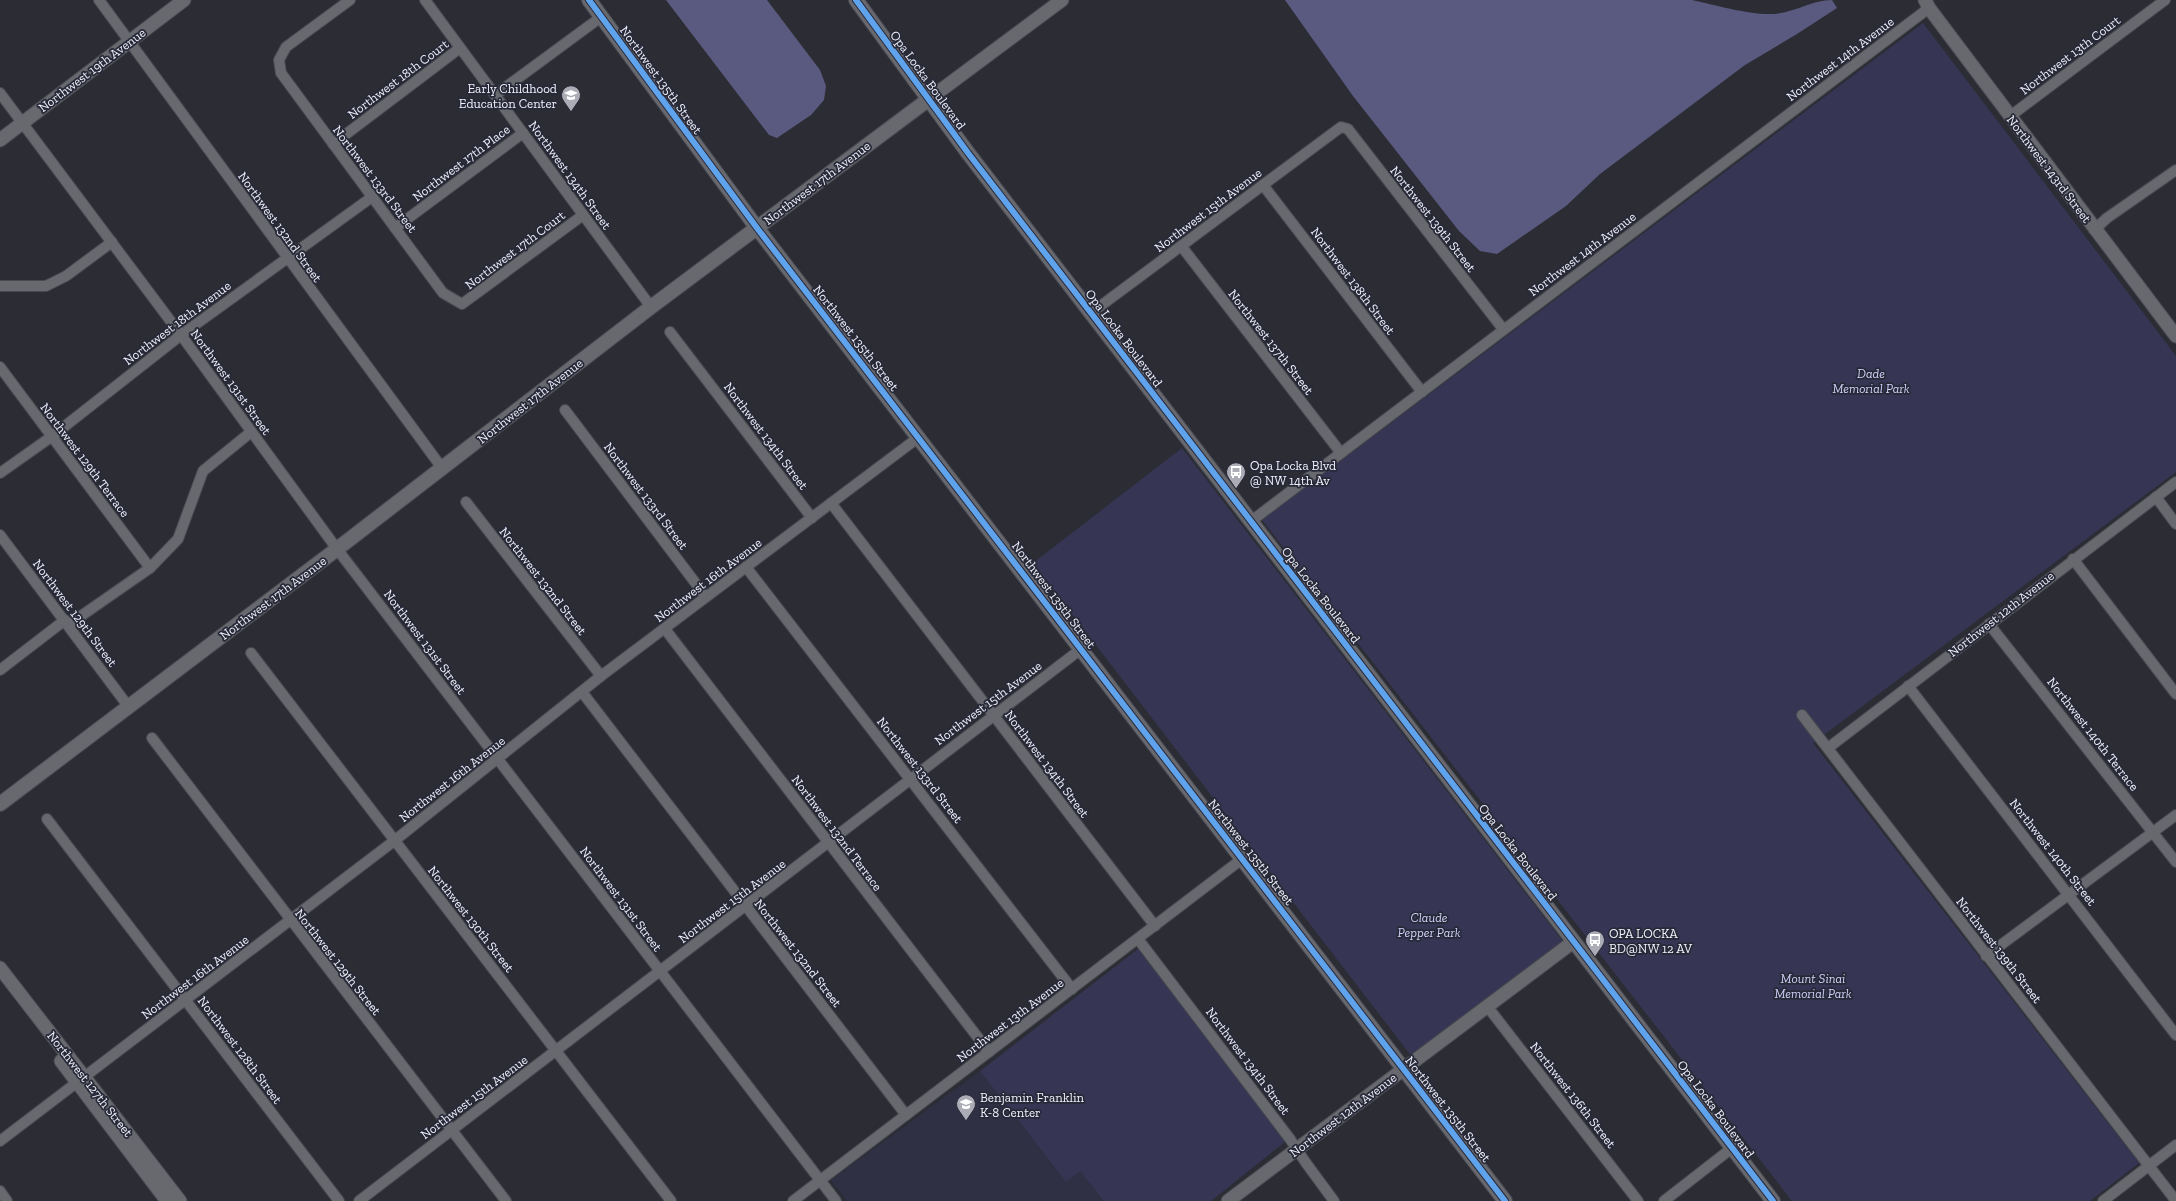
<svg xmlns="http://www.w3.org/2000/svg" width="2176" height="1201" viewBox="0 0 2176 1201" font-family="'Zilla Slab',serif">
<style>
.built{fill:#2f3044}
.green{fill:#363654}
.water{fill:#5a5a80}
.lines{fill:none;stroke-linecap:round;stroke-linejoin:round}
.minor-casing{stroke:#4a4a51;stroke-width:12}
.tertiary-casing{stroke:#4a4a51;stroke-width:15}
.secondary-casing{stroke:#4a4a51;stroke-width:16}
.minor{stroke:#68686f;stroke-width:10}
.tertiary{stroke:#68686f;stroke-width:13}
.secondary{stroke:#68686f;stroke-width:14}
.cycleway-casing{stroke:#282938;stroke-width:8}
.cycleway{stroke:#60a3ed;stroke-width:6}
.labels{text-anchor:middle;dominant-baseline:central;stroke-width:3.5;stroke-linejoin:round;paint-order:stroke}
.street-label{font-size:13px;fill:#f0f1fb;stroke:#282938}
.poi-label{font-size:13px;fill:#f0f1fb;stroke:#282938;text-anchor:start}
.park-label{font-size:13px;font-style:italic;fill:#d0d2fa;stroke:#282938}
</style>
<rect width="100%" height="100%" fill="#2c2c34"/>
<polygon class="built" points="980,1071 1066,1182 1080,1170 1104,1201 847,1201 831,1180"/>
<g class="green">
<polygon points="1923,23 2176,356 2176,472 1813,743 2139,1163 2090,1201 1792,1201 1262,520"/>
<polygon points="1182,448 1564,943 1412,1057 1033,563"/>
<polygon points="1138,949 1286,1141 1211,1201 1104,1201 1080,1171 1066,1182 980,1071"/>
</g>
<g class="water">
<polygon points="666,0 767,0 820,70 826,86 824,100 811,115 777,138 769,135"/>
<path d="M1285 0H1692C1715 5 1749 15 1773 14 1794 13 1812 0 1832 0L1837 8 1797 34 1745 65 1600 174 1566 206 1497 254 1480 251 1459 231 1353 96Z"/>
</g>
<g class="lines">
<g class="minor-casing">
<g id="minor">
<polyline points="99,0 442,468"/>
<polyline points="350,0 286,47 279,60 281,73 443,293 462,304 583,215"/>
<polyline points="425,0 651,307"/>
<polyline points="0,93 181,335 337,549 836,1201"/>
<polyline points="495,95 601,17"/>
<polyline points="2009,117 2165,0"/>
<polyline points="333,144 460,48"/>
<polyline points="1263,185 1422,392"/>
<polyline points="395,228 523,133"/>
<polyline points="2094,230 2107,218 2176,170"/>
<polyline points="1182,247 1341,453"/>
<polyline points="0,286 46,286 66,276 112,242"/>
<polyline points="1091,313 1341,127 1348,129 1503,329"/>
<polyline points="670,332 812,518"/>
<polyline points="0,367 150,568"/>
<polyline points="565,410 706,597"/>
<polyline points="0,473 51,437 181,335 372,197"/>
<polyline points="2156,497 2176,524"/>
<polyline points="466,502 601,676"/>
<polyline points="831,503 1155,926"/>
<polyline points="1250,522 1929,8"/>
<polyline points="0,535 128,706"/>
<polyline points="2073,559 2176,694"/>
<polyline points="746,567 1072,989"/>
<polyline points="1989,624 2176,862"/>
<polyline points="68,625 150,568 178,539 203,471 251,432"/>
<polyline points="665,629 989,1052"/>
<polyline points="251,653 671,1201"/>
<polyline points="0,670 65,620"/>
<polyline points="1908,686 2176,1035"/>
<polyline points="582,692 906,1115"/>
<polyline points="1802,715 2176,1201"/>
<polyline points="152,738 506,1201"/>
<polyline points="1828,748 2176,482"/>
<polyline points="47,819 339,1201"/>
<polyline points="1138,939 1290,1139 1306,1163 1334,1201"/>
<polyline points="1986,956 2176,815"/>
<polyline points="1487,1006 1638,1201"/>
<polyline points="0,1141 394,841 601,676 919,437"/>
<polyline points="0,1191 7,1201"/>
<polyline points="359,1201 1081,649"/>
<polyline points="793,1201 1242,859"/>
<polyline points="1664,1201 1732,1148"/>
<polyline points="2103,1201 2176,1145"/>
</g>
</g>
<g class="tertiary-casing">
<g id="tertiary">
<polyline points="1925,0 1929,8 2176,336"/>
<polyline points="929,99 1062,0"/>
<polyline points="0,140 184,0"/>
<polyline points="0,968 180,1201"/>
<polyline points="61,1061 167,1201"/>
<polyline points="1228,1201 1573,942"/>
</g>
</g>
<g class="secondary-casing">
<g id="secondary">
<polyline points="589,0 757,228 1505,1201"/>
<polyline points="856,0 968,153 1091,313 1773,1201"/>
<polyline points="0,804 337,549 651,307 929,99"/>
</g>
</g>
<use href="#minor" class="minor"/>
<use href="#tertiary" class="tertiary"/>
<use href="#secondary" class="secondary"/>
<g class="cycleway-casing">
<g id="cycleway">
<polyline points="589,0 757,228 1505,1201"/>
<polyline points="856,0 968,153 1091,313 1773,1201"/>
</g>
</g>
<use href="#cycleway" class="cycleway"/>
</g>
<defs>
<g id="school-pin" transform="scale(1)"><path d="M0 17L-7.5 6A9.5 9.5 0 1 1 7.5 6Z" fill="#abacb5" stroke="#282938"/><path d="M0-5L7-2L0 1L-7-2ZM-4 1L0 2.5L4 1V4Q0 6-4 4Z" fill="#fff"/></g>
<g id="bus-pin" transform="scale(1)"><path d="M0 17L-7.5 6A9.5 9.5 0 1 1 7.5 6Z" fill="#abacb5" stroke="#282938"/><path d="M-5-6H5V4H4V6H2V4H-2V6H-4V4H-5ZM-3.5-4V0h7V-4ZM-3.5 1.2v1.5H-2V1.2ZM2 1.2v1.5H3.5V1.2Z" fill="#fff"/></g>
</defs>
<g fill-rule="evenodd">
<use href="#school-pin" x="571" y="95"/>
<use href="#bus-pin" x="1236" y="472"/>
<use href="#bus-pin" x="1595" y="940"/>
<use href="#school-pin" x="966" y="1104"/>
</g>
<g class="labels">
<g class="street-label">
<text transform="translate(2070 55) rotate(-37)">Northwest 13th Court</text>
<text transform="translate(1840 59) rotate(-37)">Northwest 14th Avenue</text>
<text transform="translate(92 70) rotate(-37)">Northwest 19th Avenue</text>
<text transform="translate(398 79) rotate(-37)">Northwest 18th Court</text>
<text transform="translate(661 80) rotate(54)">Northwest 135th Street</text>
<text transform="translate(928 80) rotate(54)">Opa Locka Boulevard</text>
<text transform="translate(461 163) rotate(-37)">Northwest 17th Place</text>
<text transform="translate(2049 169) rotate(53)">Northwest 143rd Street</text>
<text transform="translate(570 175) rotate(54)">Northwest 134th Street</text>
<text transform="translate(375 179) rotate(53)">Northwest 133rd Street</text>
<text transform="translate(817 183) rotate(-37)">Northwest 17th Avenue</text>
<text transform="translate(1208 210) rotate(-37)">Northwest 15th Avenue</text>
<text transform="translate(1433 219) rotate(52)">Northwest 139th Street</text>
<text transform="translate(280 227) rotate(54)">Northwest 132nd Street</text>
<text transform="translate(515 250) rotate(-37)">Northwest 17th Court</text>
<text transform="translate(1582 254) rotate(-37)">Northwest 14th Avenue</text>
<text transform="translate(1353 281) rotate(53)">Northwest 138th Street</text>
<text transform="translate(177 323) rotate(-37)">Northwest 18th Avenue</text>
<text transform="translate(856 338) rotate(52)">Northwest 135th Street</text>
<text transform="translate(1124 338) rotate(53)">Opa Locka Boulevard</text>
<text transform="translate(1271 342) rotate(52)">Northwest 137th Street</text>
<text transform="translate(231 382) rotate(54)">Northwest 131st Street</text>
<text transform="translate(530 401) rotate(-38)">Northwest 17th Avenue</text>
<text transform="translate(766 436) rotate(53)">Northwest 134th Street</text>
<text transform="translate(85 460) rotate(53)">Northwest 129th Terrace</text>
<text transform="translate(646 496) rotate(53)">Northwest 133rd Street</text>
<text transform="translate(708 580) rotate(-37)">Northwest 16th Avenue</text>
<text transform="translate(543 581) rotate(52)">Northwest 132nd Street</text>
<text transform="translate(1054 595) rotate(53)">Northwest 135th Street</text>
<text transform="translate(1321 595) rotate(52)">Opa Locka Boulevard</text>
<text transform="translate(273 598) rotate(-37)">Northwest 17th Avenue</text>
<text transform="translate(75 613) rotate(53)">Northwest 129th Street</text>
<text transform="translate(2001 614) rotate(-38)">Northwest 12th Avenue</text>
<text transform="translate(425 642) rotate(53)">Northwest 131st Street</text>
<text transform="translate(988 703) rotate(-37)">Northwest 15th Avenue</text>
<text transform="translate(2093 734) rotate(52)">Northwest 140th Terrace</text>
<text transform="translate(1047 764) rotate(53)">Northwest 134th Street</text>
<text transform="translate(920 770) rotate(52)">Northwest 133rd Street</text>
<text transform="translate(452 779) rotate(-38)">Northwest 16th Avenue</text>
<text transform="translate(837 833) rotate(53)">Northwest 132nd Terrace</text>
<text transform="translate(1251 852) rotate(52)">Northwest 135th Street</text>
<text transform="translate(1518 852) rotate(52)">Opa Locka Boulevard</text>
<text transform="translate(2053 852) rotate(52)">Northwest 140th Street</text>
<text transform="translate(621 899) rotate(53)">Northwest 131st Street</text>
<text transform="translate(732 901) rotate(-37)">Northwest 15th Avenue</text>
<text transform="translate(471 919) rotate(52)">Northwest 130th Street</text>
<text transform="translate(1999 950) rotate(52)">Northwest 139th Street</text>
<text transform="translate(798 953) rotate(52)">Northwest 132nd Street</text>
<text transform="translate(338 962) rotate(52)">Northwest 129th Street</text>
<text transform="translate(195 977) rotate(-37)">Northwest 16th Avenue</text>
<text transform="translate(1010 1020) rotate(-37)">Northwest 13th Avenue</text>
<text transform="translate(240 1050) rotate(53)">Northwest 128th Street</text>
<text transform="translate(1248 1061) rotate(53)">Northwest 134th Street</text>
<text transform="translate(90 1084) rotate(52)">Northwest 127th Street</text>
<text transform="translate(1573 1095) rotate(52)">Northwest 136th Street</text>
<text transform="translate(474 1097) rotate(-37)">Northwest 15th Avenue</text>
<text transform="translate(1448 1109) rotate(52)">Northwest 135th Street</text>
<text transform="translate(1716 1109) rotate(53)">Opa Locka Boulevard</text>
<text transform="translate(1343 1115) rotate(-37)">Northwest 12th Avenue</text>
</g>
<g class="poi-label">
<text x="557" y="88" text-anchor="end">Early Childhood<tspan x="557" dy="15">Education Center</tspan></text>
<text x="1250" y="465">Opa Locka Blvd<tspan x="1250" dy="15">@ NW 14th Av</tspan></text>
<text x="1609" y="933">OPA LOCKA<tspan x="1609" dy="15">BD@NW 12 AV</tspan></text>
<text x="980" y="1097">Benjamin Franklin<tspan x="980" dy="15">K-8 Center</tspan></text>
</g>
<g class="park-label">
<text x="1871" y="373">Dade<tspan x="1871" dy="15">Memorial Park</tspan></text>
<text x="1429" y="917">Claude<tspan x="1429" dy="15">Pepper Park</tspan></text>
<text x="1813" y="978">Mount Sinai<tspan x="1813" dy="15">Memorial Park</tspan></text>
</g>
</g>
</svg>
